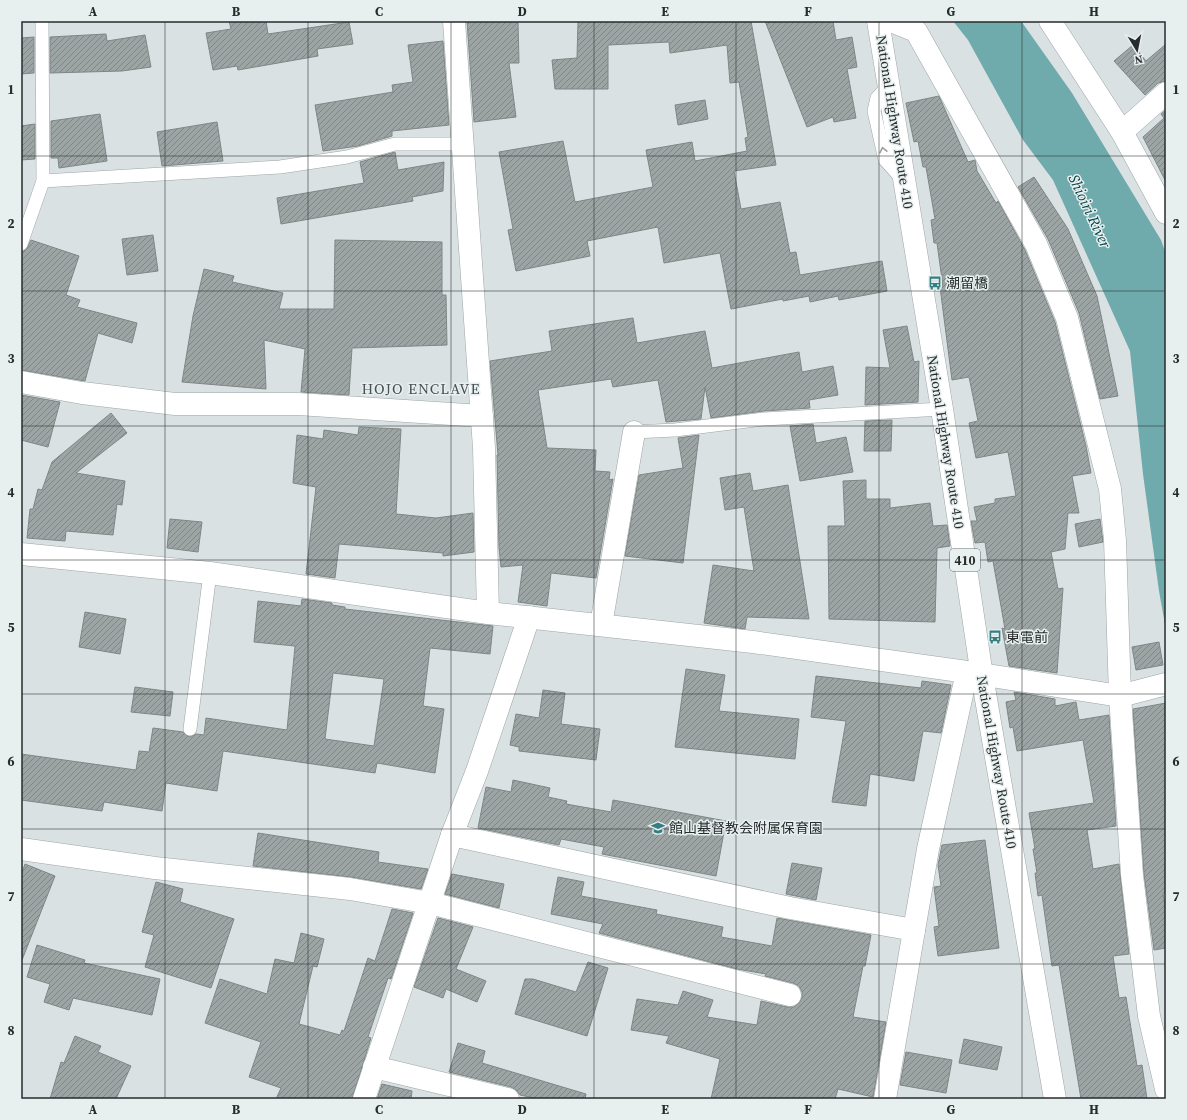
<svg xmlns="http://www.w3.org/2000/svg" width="1187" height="1120" viewBox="0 0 1187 1120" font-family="'Source Serif 4','Noto Sans JP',serif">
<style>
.water{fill:#6faaad}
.building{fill:url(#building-hatch);stroke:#7f8686;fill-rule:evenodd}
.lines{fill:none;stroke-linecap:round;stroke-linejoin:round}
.lane-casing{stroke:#9ea5a6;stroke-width:14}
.street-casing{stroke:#9ea5a6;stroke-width:23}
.highway-casing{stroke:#9ea5a6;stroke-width:23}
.lane{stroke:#fff;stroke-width:13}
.street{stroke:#fff;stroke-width:22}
.highway{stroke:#fff;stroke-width:22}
.oneway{stroke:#9ea0a0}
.grid{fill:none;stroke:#282b2b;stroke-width:1;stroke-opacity:0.55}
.labels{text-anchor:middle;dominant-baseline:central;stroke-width:3;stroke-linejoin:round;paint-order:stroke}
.shield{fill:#e7efef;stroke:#616666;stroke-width:1}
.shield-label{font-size:13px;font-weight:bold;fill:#282b2b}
.street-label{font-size:14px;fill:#282b2b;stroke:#e7efef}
.poi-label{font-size:14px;fill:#282b2b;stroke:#e7efef;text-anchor:start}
.water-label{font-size:15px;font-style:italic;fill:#094245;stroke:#e7efef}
.neighbourhood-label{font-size:15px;letter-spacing:1px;fill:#4b5152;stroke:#e7efef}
.neatline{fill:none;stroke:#282b2b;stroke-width:1.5}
.grid-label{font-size:13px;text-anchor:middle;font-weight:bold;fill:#282b2b}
</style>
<defs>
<pattern id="building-hatch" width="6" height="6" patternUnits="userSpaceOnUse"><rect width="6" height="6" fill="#9da4a4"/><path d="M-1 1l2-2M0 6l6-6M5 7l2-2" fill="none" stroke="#808686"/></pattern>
</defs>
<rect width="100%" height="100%" fill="#dae1e2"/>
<polygon class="water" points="953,21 1021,21 1072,93 1161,240 1166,254 1166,630 1159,591 1143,474 1130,351 1053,180 1023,140 968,40"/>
<g class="building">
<polygon points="229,21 266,21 268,34 349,22 353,44 317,49 318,56 238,70 237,66 213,70 206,33 231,29"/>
<polygon points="467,21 518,21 519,63 509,63 516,117 474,122"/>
<polygon points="578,21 751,21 776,165 734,171 741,209 780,202 790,253 796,252 800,275 882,261 887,291 839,300 838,296 810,302 809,296 783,301 783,299 731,309 720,253 664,263 658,227 587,241 590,256 516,271 508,230 513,229 499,152 563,141 575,202 653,187 646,150 692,142 695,161 747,151 745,138 748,137 739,82 730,83 727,45 670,53 669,42 608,45 608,89 555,89 552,60 577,58"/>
<polygon points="765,21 833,21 836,40 852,37 857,67 847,69 856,118 834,122 833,117 807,127"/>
<polygon points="106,34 107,41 145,35 151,67 122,71 50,73 50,37"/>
<polygon points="34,37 34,73 21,74 21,38"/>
<polygon points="443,41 449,125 392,131 392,136 358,146 323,151 315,105 393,92 392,85 413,82 408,45"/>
<polygon points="1166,44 1166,81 1158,83 1145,95 1114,61 1133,45 1146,61"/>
<polygon points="939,96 968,162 975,160 977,171 996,203 998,201 1025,250 1055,322 1086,446 1091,473 1072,476 1079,513 1068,513 1065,549 1051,552 1058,589 1063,588 1057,673 1009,666 1002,628 1005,629 993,561 988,562 985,542 975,543 971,521 977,521 974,507 995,503 995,499 1016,496 1008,452 976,458 969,423 978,421 969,377 952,380 940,287 943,287 937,243 934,243 931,220 935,219 926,167 923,167 918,141 914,142 906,103"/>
<polygon points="705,100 708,119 678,125 675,105"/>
<polygon points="1166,110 1166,182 1143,137 1164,118 1161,114"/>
<polygon points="100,114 107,161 59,168 58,158 51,158 51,121"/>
<polygon points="217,122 223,161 162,166 157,132"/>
<polygon points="35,124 35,159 21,160 21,126"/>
<polygon points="395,152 398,170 444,162 443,191 412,197 413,201 281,224 277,198 364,183 360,162"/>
<polygon points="1034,177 1068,229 1097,296 1118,396 1100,399 1079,313 1048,239 1018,187"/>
<polygon points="153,235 158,271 127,275 122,239"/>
<polygon points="31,240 79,256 66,295 80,300 77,307 137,323 132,343 98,333 85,381 21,370 21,252 26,250"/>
<polygon points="335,240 442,242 442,295 446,295 447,345 352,348 349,395 301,392 305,349 264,340 266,389 182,382 193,316 204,269 234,276 232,282 283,293 279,309 334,309"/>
<polygon points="633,318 637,343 705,331 712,368 799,352 802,372 833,366 838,395 809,400 810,408 764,411 711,418 705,387 701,419 666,422 658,380 613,387 611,379 538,390 547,448 596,450 595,471 610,472 609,480 613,479 596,578 551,573 547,606 518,602 523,565 501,567 499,548 497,455 498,455 490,361 552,351 549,331"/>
<polygon points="907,326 914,362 919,361 918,402 865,405 866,367 890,368 883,330"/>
<polygon points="21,395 60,402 48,447 21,440"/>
<polygon points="111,413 127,433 76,473 125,481 122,505 117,504 113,535 66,531 65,541 27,538 30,509 33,509 38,489 42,490 52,462"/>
<polygon points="892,420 891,451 864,451 865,421"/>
<polygon points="813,424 816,443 846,437 853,472 800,481 790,426"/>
<polygon points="359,427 401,429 396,514 436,518 473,513 474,552 443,556 443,553 339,544 335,578 306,574 316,487 293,483 297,435 323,439 324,430 358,435"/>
<polygon points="699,435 683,563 625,556 639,475 683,468 678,438"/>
<polygon points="750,473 753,491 788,485 809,619 747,617 745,629 704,623 713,565 754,571 744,507 725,510 720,478"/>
<polygon points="866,480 866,499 890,499 890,508 930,503 933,526 947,525 950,546 937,548 935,622 829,619 828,526 845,526 843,481"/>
<polygon points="170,519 202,522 198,552 167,548"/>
<polygon points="1100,519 1103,542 1079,547 1075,524"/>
<path d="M302 599 332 603V605L345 607V609L493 626 490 654 430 648 423 706 444 709 435 773 377 763 375 773 223 751 217 791 166 783 162 811 104 802 102 811 21 800V754L136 770 139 751 149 752 153 728 183 732 189 737 196 734 204 735 206 718 287 730 295 646 254 642 258 601 301 606ZM333 673 384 679 374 746 325 739Z"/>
<polygon points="85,612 126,619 120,654 79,647"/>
<polygon points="1159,642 1163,665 1136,670 1132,647"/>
<polygon points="686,669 725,675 719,711 799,719 795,759 675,747"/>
<polygon points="816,676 921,688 922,681 951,685 941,733 923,731 914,781 870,774 866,806 832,802 846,721 811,717"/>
<polygon points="135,687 173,692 170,716 131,712"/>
<polygon points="543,690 565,693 561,724 600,729 596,760 519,751 519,747 510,745 516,714 539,718"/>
<polygon points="1014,692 1055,699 1055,706 1076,702 1079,720 1109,715 1116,826 1087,830 1093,869 1119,864 1129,954 1113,956 1119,998 1126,997 1137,1066 1142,1065 1147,1099 1081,1099 1059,965 1052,966 1042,895 1038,896 1035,873 1037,873 1033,849 1035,849 1029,813 1094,803 1083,740 1017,751 1013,727 1010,728 1006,702 1016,700"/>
<polygon points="1166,703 1166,893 1163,893 1166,912 1166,948 1154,950 1144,874 1133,709"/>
<polygon points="513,780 550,788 548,797 567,801 566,804 611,812 613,800 726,821 716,876 602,854 604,847 561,839 559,845 478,828 486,787 511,792"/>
<polygon points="258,833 379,852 378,862 428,869 421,889 351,877 253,866"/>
<polygon points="985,840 999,948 938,956 934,927 939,926 934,887 941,886 938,865 942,845"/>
<polygon points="792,863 822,868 816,900 786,894"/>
<polygon points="25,864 55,876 22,960 21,875"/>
<polygon points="452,874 504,884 499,908 445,894"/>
<polygon points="558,877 584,882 581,896 657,910 656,914 723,927 721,937 772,946 777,918 871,935 865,966 863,966 853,1017 886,1022 873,1097 838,1089 835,1099 711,1099 720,1059 666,1043 669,1036 631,1030 637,999 678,1005 683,991 713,1000 707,1017 757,1025 761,1001 787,1007 794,1007 799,1003 802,998 802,992 799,986 793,983 765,976 766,974 737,969 599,933 603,924 551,914"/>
<polygon points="156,882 183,889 180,902 234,919 211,988 145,967 154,935 142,932"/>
<polygon points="392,909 413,913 391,979 388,978 368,1037 371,1038 352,1099 276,1099 281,1088 249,1077 261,1042 205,1023 220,979 267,994 275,959 294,963 301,933 324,939 317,967 313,966 299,1024 340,1035 342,1030 344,1031 368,958 375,961"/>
<polygon points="438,918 473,927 456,969 486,981 477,1002 446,989 443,998 414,987"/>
<polygon points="37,945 85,960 84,963 160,979 152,1015 73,998 69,1010 44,1002 50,984 27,977"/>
<polygon points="588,962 608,968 587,1036 515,1014 525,979 533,979 576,992"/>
<polygon points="75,1036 101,1046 98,1052 131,1066 116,1099 50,1099 61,1062 64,1063"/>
<polygon points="964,1039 1002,1047 997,1070 959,1063"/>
<polygon points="458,1043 485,1051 482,1063 586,1094 585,1099 539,1099 520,1095 516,1090 511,1087 449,1072"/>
<polygon points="906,1052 952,1060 946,1093 900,1085"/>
<polygon points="382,1084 412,1091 411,1099 377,1099"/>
</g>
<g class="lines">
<g class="lane-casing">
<g id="lane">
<polyline points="889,85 877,98 874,111 885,160 903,180"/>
<polyline points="43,181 280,167 347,157 395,144 462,144"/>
<polyline points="21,244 43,181 42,21"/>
<polyline points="634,432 675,430 764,419 942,409"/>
<polyline points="190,729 210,573"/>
</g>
</g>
<g class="street-casing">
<g id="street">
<polyline points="454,21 484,448 488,613"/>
<polyline points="891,21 916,31 1036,244 1067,318 1110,489 1115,540 1120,696 1132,875 1149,1016 1166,1089"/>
<polyline points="1050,21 1122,132 1166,213"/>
<polyline points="1122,132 1166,93"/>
<polyline points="21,382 82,393 175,404 298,404 482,416"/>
<polyline points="21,554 210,573 488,613 753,642 967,672 1120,696 1166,684"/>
<polyline points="601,625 634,432"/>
<polyline points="452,835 790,908 914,930"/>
<polyline points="21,849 155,868 350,889 430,903 790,995"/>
<polyline points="374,1067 508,1099"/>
<polyline points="364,1099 452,835 477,771 529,617"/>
<polyline points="885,1099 928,849 967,672"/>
</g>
</g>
<g class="highway-casing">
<polyline id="highway" points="878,21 942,409 982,676 1055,1099"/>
</g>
<use href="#lane" class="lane"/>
<use href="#street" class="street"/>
<use href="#highway" class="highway"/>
</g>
<defs><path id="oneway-chevron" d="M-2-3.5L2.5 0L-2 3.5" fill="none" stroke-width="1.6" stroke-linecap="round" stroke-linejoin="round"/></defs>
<use class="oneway" href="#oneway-chevron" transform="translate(883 150) rotate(-102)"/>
<path class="grid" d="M165 21V1099M308 21V1099M451 21V1099M594 21V1099M736 21V1099M879 21V1099M1022 21V1099M21 156H1166M21 291H1166M21 426H1166M21 560H1166M21 694H1166M21 829H1166M21 964H1166"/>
<defs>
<g id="bus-bare" transform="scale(1.08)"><path d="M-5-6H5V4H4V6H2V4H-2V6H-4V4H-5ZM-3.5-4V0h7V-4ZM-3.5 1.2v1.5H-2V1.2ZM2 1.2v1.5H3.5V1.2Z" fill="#357e82" stroke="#e7efef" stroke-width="2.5" paint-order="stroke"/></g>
<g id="school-bare" transform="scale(1.08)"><path d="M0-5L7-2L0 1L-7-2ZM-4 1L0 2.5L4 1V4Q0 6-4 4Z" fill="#357e82" stroke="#e7efef" stroke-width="2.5" paint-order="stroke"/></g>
</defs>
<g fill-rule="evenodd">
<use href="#bus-bare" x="935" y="283"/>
<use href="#bus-bare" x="995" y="637"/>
<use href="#school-bare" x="658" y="828"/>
</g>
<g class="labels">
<rect class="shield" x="950" y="549" width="30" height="22" rx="3"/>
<g class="shield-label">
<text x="965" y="560">410</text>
</g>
<g class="street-label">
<text transform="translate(895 122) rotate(81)">National Highway Route 410</text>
<text transform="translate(946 442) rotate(81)">National Highway Route 410</text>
<text transform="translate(997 762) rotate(80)">National Highway Route 410</text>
</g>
<g class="poi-label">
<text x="946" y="283">潮留橋</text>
<text x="1006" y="637">東電前</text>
<text x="669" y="828">館山基督教会附属保育園</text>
</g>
<g class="water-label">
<text transform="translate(1090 211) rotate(65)">Shioiri River</text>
</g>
<g class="neighbourhood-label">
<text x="421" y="388">HOJO ENCLAVE</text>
</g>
</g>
<rect width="1187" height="1120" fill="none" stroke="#e7efef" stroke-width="44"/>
<g transform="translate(1137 50) rotate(170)" stroke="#e7efef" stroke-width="3" paint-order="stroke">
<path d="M0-3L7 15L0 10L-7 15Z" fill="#282b2b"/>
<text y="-6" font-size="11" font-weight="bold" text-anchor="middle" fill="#282b2b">N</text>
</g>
<rect x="22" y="22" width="1143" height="1076" class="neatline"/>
<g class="grid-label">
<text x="93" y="16">A</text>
<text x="236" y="16">B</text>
<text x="379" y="16">C</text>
<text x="522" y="16">D</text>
<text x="665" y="16">E</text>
<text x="808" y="16">F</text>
<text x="951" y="16">G</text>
<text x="1094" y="16">H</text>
<text x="11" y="94">1</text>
<text x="1176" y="94">1</text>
<text x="11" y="228">2</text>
<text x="1176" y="228">2</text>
<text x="11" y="363">3</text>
<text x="1176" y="363">3</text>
<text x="11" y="497">4</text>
<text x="1176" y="497">4</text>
<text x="11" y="632">5</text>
<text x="1176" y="632">5</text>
<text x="11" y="766">6</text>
<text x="1176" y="766">6</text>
<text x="11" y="901">7</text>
<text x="1176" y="901">7</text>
<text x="11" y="1035">8</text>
<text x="1176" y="1035">8</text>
<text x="93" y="1114">A</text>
<text x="236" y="1114">B</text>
<text x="379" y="1114">C</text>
<text x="522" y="1114">D</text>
<text x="665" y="1114">E</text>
<text x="808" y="1114">F</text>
<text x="951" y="1114">G</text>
<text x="1094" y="1114">H</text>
</g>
</svg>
